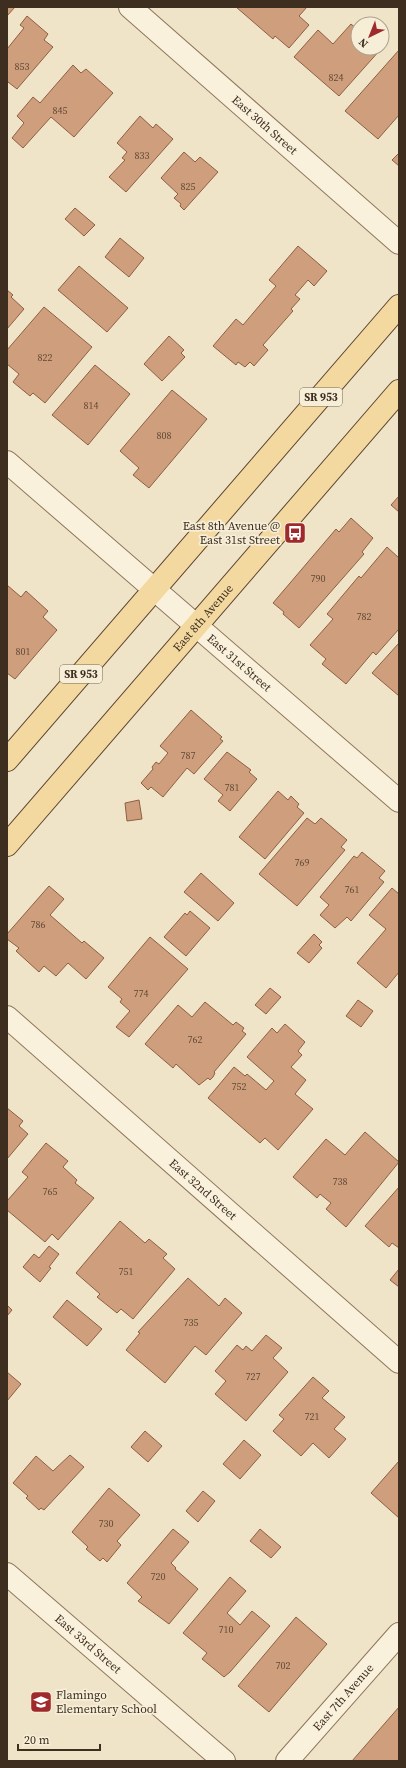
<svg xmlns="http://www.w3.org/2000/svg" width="406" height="1768" viewBox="0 0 406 1768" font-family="'Source Serif 4',serif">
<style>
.building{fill:#cf9f7d;stroke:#8d5f41}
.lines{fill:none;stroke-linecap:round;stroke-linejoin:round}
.minor-casing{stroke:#8d765c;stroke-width:24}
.major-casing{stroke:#5b4430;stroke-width:24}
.minor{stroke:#faf1dc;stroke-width:22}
.major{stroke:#f3d9a0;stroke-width:22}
.labels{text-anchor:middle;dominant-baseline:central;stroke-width:3.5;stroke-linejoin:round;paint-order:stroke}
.number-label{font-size:10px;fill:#624a37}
.shield{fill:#f7eed8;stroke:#756857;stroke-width:1}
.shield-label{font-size:11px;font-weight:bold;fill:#3d2e20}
.street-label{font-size:12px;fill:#3d2e20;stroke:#f7eed8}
.poi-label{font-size:12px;fill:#3d2e20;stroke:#f7eed8;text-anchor:end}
</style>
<rect width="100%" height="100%" fill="#f0e4c8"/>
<g class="building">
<polygon points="7,7 15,7 7,16"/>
<polygon points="236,7 307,7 299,16 309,25 289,48 275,36 273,39"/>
<polygon points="27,16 48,34 44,40 53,47 17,89 8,82 7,84 7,49 24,28 20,25"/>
<polygon points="351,24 358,30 358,48 378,48 380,50 339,96 294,57 318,30 333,44"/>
<polygon points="399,50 399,115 378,139 345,111"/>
<polygon points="73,65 81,73 86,69 113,93 74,137 51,117 23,148 12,138 24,123 17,116 33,97 40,103"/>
<polygon points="140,116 153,128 156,124 173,139 126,192 109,177 125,160 122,158 127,152 117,143"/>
<polygon points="184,152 195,162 200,157 218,172 184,210 180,206 181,204 174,198 178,194 161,178"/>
<polygon points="399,153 399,166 392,160"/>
<polygon points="75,208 95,225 84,236 65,219"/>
<polygon points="120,238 144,258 129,277 105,257"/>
<polygon points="298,246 327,271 314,286 308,280 295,295 300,299 291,309 293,311 263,345 268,350 254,366 250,362 245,367 238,362 236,365 213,346 236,319 243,325 276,286 269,280"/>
<polygon points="79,266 128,308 107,332 58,290"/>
<polygon points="7,290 13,295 11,297 24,309 7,329"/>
<polygon points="44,307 92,347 45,403 33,393 30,396 13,382 19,374 7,364 7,350"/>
<polygon points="169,336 184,350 181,353 185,357 162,381 144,364"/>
<polygon points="95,365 130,394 88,445 52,415"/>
<polygon points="172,390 207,419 149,488 133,475 139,468 120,451"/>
<polygon points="399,496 399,512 391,505"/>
<polygon points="351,518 373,538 362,552 364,554 299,628 283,614 284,612 273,603 336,529 339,532"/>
<polygon points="387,547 399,558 399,629 376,655 373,652 346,684 322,664 326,659 310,645 333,619 327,614 359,576 361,578"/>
<polygon points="7,585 21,597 26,591 48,611 43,617 57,630 15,679 7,673"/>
<polygon points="399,643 399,696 372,673"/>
<polygon points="191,710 222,737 220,739 223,741 194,774 187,768 163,797 151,787 148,790 141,783 153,769 152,767 156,762 159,764 168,753 160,746"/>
<polygon points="227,752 251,770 249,772 257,779 230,811 218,801 223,795 204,779"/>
<polygon points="278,791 288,800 291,796 299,804 297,807 304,813 265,859 239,837"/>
<polygon points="139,800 142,819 127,821 125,803"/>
<polygon points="307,818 315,824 321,818 347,840 341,847 345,850 297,906 259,874"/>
<polygon points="362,852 385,871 379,878 384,882 351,921 347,917 335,928 320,915 329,905 320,897 354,856 357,858"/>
<polygon points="201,873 234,903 218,921 184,892"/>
<polygon points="49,886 64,899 50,915 82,943 84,941 104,958 86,979 68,963 56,976 44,966 39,972 16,951 19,948 7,939 7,934"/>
<polygon points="392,888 399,894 399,972 386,988 357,963 386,929 369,915"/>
<polygon points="190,911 210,928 186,956 164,937 185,913 187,915"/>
<polygon points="314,934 322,942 319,945 322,948 309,963 297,953"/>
<polygon points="150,937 188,969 129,1037 116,1027 130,1011 120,1002 122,999 108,987"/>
<polygon points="270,988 281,997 266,1014 255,1005"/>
<polygon points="358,1000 373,1011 361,1027 346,1016"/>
<polygon points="205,1002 233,1025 236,1022 244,1028 242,1031 246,1034 214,1072 215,1073 213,1077 210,1080 208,1078 199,1085 176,1064 173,1068 145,1044 178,1005 192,1017"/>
<polygon points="285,1024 305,1042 298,1051 302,1055 291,1067 306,1080 295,1094 313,1109 278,1150 265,1138 260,1143 208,1098 234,1067 245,1076 247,1074 266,1090 274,1081 247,1057 272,1028 277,1033"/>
<polygon points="7,1108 23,1121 19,1126 28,1134 7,1159"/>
<polygon points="365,1132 399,1162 346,1227 326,1209 331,1203 320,1194 317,1198 293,1177 326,1139 345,1155"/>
<polygon points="46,1143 68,1161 63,1167 77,1180 75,1183 94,1198 58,1240 52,1234 45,1242 7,1210 7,1201 28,1177 22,1172"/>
<polygon points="399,1187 399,1248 392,1243 389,1247 365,1226"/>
<polygon points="120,1221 145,1243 149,1239 167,1254 163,1258 175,1269 133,1319 121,1309 117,1313 97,1297 100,1294 76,1273"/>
<polygon points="49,1246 59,1254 49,1267 51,1268 40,1282 23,1267 34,1254 39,1258"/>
<polygon points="399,1269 399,1287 390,1280"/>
<polygon points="188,1278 219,1306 225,1298 242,1313 206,1355 195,1346 165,1383 126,1350 140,1333 138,1332"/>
<polygon points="67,1300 102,1329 87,1346 53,1317"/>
<polygon points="7,1305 12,1310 7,1316"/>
<polygon points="266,1335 282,1348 273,1358 288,1372 246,1421 215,1394 226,1381 215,1371 237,1345 243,1350 246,1346 252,1351"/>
<polygon points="7,1372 21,1384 7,1401"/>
<polygon points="313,1377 329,1391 322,1398 345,1417 334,1429 346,1439 329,1458 313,1443 301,1456 273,1431 284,1419 279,1415"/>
<polygon points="145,1431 162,1446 148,1462 131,1447"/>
<polygon points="244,1440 261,1455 240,1479 223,1464"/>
<polygon points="70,1455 84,1467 44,1510 41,1508 39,1510 26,1498 28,1496 13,1483 36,1456 53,1471"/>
<polygon points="399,1461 399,1518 371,1493"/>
<polygon points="109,1488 140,1515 117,1541 121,1545 107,1562 103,1558 100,1561 86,1549 88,1547 72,1532"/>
<polygon points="203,1491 215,1501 198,1522 186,1511"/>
<polygon points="173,1529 189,1542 171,1563 176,1568 175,1569 198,1589 169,1624 138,1601 142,1597 127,1583"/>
<polygon points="260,1529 281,1547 271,1558 250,1541"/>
<polygon points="230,1577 246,1591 227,1613 240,1625 252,1611 270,1626 230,1672 224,1677 202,1659 207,1653 183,1633"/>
<polygon points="296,1617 327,1644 269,1712 238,1686"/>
<polygon points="399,1707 399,1761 352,1761"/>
</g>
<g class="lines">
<g class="minor-casing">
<g id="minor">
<path id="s1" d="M130 7 399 243"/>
<path id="s2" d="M7 462 399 801"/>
<path id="s3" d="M7 1017 399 1362"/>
<path id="s4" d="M7 1574 224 1761"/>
<path id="s5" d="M287 1761 399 1634"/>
</g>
</g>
<g class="major-casing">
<g id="major">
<polyline points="7,760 399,306"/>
<path id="s6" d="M7 845 399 391"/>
</g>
</g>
<use href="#minor" class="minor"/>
<use href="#major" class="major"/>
</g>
<defs>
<g id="bus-square" transform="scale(1.15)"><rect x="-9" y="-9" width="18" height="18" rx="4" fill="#9e2a2b" stroke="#f7eed8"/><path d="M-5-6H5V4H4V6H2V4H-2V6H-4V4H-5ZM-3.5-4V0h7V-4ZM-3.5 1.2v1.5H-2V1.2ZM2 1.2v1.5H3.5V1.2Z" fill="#fff"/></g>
<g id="school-square" transform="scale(1.15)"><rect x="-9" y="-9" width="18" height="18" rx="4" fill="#9e2a2b" stroke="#f7eed8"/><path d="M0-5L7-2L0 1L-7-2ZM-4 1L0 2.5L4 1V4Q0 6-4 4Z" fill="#fff"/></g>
</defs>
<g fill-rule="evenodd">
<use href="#bus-square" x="295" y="533"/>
<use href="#school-square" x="41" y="1702"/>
</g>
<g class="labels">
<g class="number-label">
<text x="22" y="66">853</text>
<text x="336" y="77">824</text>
<text x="60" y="110">845</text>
<text x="142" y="155">833</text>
<text x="188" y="186">825</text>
<text x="45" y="357">822</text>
<text x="91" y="405">814</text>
<text x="164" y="435">808</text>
<text x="318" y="578">790</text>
<text x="364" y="616">782</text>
<text x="23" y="651">801</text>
<text x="188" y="755">787</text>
<text x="232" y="787">781</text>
<text x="302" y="862">769</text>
<text x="352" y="889">761</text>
<text x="38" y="924">786</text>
<text x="141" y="993">774</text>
<text x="195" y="1039">762</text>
<text x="239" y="1086">752</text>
<text x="340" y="1181">738</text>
<text x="50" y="1191">765</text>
<text x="126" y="1271">751</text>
<text x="191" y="1322">735</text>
<text x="253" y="1376">727</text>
<text x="312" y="1416">721</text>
<text x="106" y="1523">730</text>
<text x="158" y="1576">720</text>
<text x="226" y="1629">710</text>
<text x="283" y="1665">702</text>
</g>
<g class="shield">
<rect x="300" y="388" width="42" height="18" rx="3"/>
<rect x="60" y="665" width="42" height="18" rx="3"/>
</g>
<g class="shield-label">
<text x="321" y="397">SR 953</text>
<text x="81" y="674">SR 953</text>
</g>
<g class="street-label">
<text stroke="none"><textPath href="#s1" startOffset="179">East 30th Street</textPath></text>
<text stroke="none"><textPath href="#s6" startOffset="300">East 8th Avenue</textPath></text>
<text stroke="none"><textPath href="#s2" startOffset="307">East 31st Street</textPath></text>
<text stroke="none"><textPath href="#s3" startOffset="261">East 32nd Street</textPath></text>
<text stroke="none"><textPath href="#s4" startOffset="107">East 33rd Street</textPath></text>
<text stroke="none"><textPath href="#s5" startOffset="85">East 7th Avenue</textPath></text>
</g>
<g class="poi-label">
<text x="280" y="526">East 8th Avenue @<tspan x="280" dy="14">East 31st Street</tspan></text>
<text x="56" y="1695" text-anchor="start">Flamingo<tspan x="56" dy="14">Elementary School</tspan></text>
</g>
</g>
<rect width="406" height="1768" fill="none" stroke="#3d2e20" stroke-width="16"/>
<g transform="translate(370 36) rotate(223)"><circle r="19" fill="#f7eed8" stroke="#ada18e"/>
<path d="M0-3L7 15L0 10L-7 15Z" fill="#9e2a2b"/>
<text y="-6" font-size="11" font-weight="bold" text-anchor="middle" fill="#3d2e20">N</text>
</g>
<path d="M18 1744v6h82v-6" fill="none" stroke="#3d2e20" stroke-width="2"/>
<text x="24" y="1744" font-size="12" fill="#3d2e20" stroke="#f7eed8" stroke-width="3" paint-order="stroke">20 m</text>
</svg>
